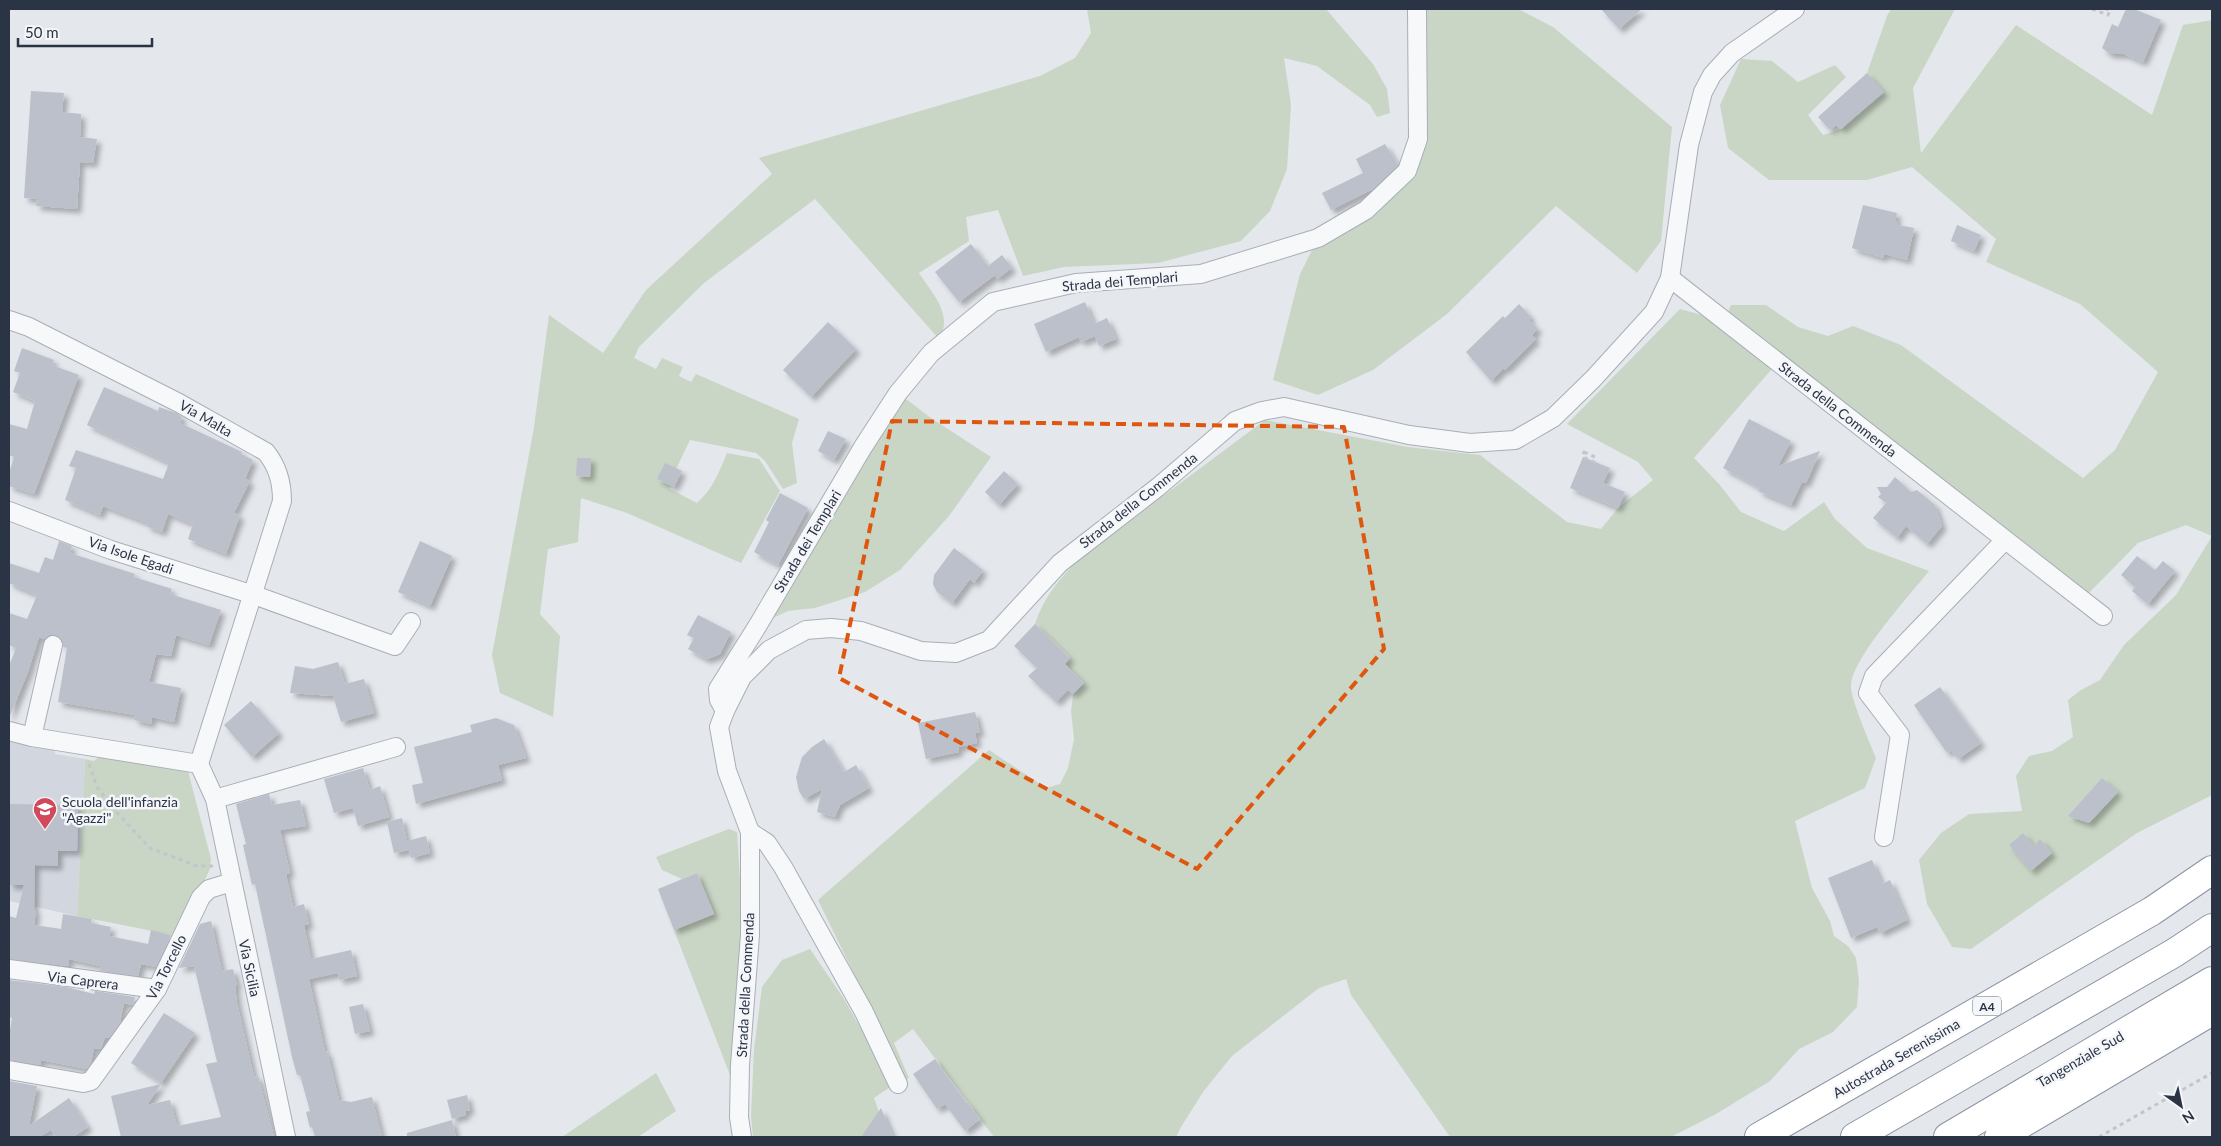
<svg xmlns="http://www.w3.org/2000/svg" width="2221" height="1146" viewBox="0 0 2221 1146" font-family="Lato,sans-serif">
<style>
.built{fill:#d2d6de}
.green{fill:#c9d6c5}
.building{fill:#bbc0ca;filter:url(#shadow)}
.lines{fill:none;stroke-linecap:round;stroke-linejoin:round}
.street-casing{stroke:#a9aeb7;stroke-width:20}
.highway-casing{stroke:#8b94a3;stroke-width:30}
.path{stroke:#c2c5cb;stroke-width:3;stroke-dasharray:4 4;stroke-linecap:butt}
.street{stroke:#f7f8fa;stroke-width:18}
.highway{stroke:#fff;stroke-width:28}
.marked{fill:none;stroke:#df570f;stroke-width:4;stroke-dasharray:10 6;stroke-linejoin:round}
.labels{text-anchor:middle;dominant-baseline:central;stroke-width:5;stroke-linejoin:round;paint-order:stroke}
.shield{fill:#f4f6f9;stroke:#676e7b;stroke-width:1}
.shield-label{font-size:12px;font-weight:bold;fill:#2b3445}
.street-label{font-size:14px;fill:#2b3445;stroke:#f4f6f9}
.poi-label{font-size:14px;fill:#2b3445;stroke:#f4f6f9;text-anchor:start}
</style>
<defs>
<filter id="shadow"><feDropShadow dx="4.5" dy="4.5" stdDeviation="2.5" flood-color="#0004"/></filter>
</defs>
<rect width="100%" height="100%" fill="#e4e7ec"/>
<polygon class="built" points="9,736 53,743 55,754 85,759 77,916 9,901"/>
<g class="green">
<path d="M1087 9H1326L1373 64 1387 89 1390 113 1377 117 1370 105 1317 66 1284 58 1291 105 1287 169 1270 211 1241 241 1158 263 1064 267 1023 276 998 210 966 217 969 241 919 273C932 293 954 315 939 339L815 199 704 283 639 347 634 358 656 369 662 358 683 367 679 376 691 382 696 374 799 419 792 443 797 483 783 489 765 461 756 453 690 440 676 469 657 479 671 486 670 489 697 503C712 490 720 471 727 453L759 459 780 491 741 563 627 513 581 498 578 542 548 549 540 614 560 636 553 717 500 693 492 655 534 427 549 315 603 353 646 290 772 174 759 158 1040 76 1075 58 1091 33Z"/>
<polygon points="1417,9 1518,9 1553,27 1672,127 1661,241 1637,273 1556,206 1447,314 1373,370 1318,395 1273,380 1300,274 1318,238 1407,171 1418,139"/>
<path d="M1891 9H1955L1913 88 1921 153 2016 25 2152 115 2183 25 2212 20V795L2137 833 1971 949 1952 947 1927 904 1919 860 1941 833 1969 814 2022 811 2016 776 2029 756 2052 751 2073 737 2068 700 2081 690 2100 680 2124 645 2176 595 2212 536 2186 525 2138 543 2082 600 1778 362 1694 458 1719 484 1741 512 1784 531 1824 502 1835 519 1867 548 1929 571C1910 595 1853 657 1851 685 1850 698 1870 743 1876 758L1865 788 1795 821 1812 888 1830 921 1834 936 1848 946 1856 958 1859 981 1857 1007 1833 1032 1799 1049 1770 1081 1716 1114 1671 1137H1450L1351 995 1346 979 1319 988 1232 1056 1203 1092 1181 1127 1176 1137H994L913 1029 894 1043 909 1078 902 1082 878 1023 818 900 989 750 1046 788 1060 784 1068 768 1074 739 1071 711 1073 694 1084 683 1065 664 1070 657 1035 624C1053 567 1117 529 1163 496 1197 471 1231 445 1265 420L1408 447 1480 455 1567 522 1601 529 1618 508 1653 480 1638 462 1567 424 1680 309 1724 321 1731 305H1766L1798 327 1828 336 1853 326 1901 345 2083 478 2115 450 2158 372 2080 304 1986 262 1996 239 1912 167 1867 180H1769L1728 148 1720 105 1741 59 1772 61 1798 82 1835 65 1846 77 1808 115 1823 135 1841 129 1883 92 1867 73 1887 16Z"/>
<polygon points="898,393 931,418 991,457 949,516 900,570 865,592 815,608 788,611 758,625"/>
<polygon points="105,752 182,766 188,771 211,859 210,869 178,936 77,916 85,759 94,761"/>
<polygon points="729,829 737,832 743,930 730,1075 674,930 714,914 697,873 682,879 662,870 656,857"/>
<polygon points="810,949 844,999 893,1085 874,1098 879,1112 861,1137 753,1137 751,1116 754,1050 762,987 782,960"/>
<polygon points="656,1073 676,1111 638,1137 562,1137"/>
</g>
<g class="building">
<polygon points="1601,9 1642,9 1619,29"/>
<polygon points="2126,9 2134,9 2161,20 2143,62 2124,54 2110,54 2102,48 2112,24 2118,27"/>
<polygon points="1867,73 1884,92 1841,129 1836,125 1830,130 1818,117"/>
<polygon points="31,91 64,93 62,112 81,114 80,137 97,139 93,163 80,162 77,209 36,206 37,199 24,198"/>
<polygon points="1385,144 1398,165 1373,189 1331,210 1322,193 1363,173 1356,159"/>
<polygon points="1863,205 1897,213 1895,221 1898,222 1898,225 1914,228 1907,260 1884,254 1883,258 1852,248"/>
<polygon points="1957,225 1981,235 1974,251 1951,241"/>
<polygon points="971,244 994,274 988,266 1002,255 1012,268 997,279 995,275 959,302 935,272"/>
<polygon points="1085,302 1094,324 1107,318 1116,339 1099,346 1095,336 1081,342 1079,337 1046,352 1034,324"/>
<polygon points="1519,304 1531,317 1529,320 1538,329 1532,335 1536,339 1505,370 1504,368 1491,381 1466,352 1503,316 1505,318"/>
<polygon points="828,322 856,349 811,397 783,370"/>
<polygon points="22,348 54,360 52,365 79,375 34,494 9,486 9,473 14,457 9,455 9,424 27,429 35,401 13,392 20,373 14,371"/>
<polygon points="104,387 158,411 159,407 176,413 182,417 180,423 242,452 241,454 253,460 245,479 250,481 234,513 240,515 226,554 188,539 193,524 168,514 162,532 146,526 148,523 103,506 100,515 65,500 76,468 69,466 76,450 163,479 169,463 87,425"/>
<polygon points="1749,419 1791,441 1778,466 1820,451 1806,483 1802,482 1791,505 1758,491 1760,488 1723,468"/>
<polygon points="828,431 846,439 834,460 818,451"/>
<polygon points="1583,457 1610,468 1603,483 1625,492 1618,508 1570,488"/>
<polygon points="577,458 591,458 590,477 576,476"/>
<polygon points="665,463 682,471 674,487 657,479"/>
<polygon points="1004,471 1018,484 999,505 985,492"/>
<polygon points="1895,477 1911,492 1917,490 1935,505 1942,526 1927,544 1906,526 1897,538 1873,518 1886,503 1878,497 1881,494 1877,487 1887,487"/>
<polygon points="780,493 808,508 778,565 754,552 769,522 766,520"/>
<polygon points="59,541 72,546 70,553 135,574 134,577 172,589 170,594 221,610 209,645 176,635 171,656 156,654 149,682 181,688 174,722 152,717 151,724 134,720 135,715 58,702 67,648 63,647 61,638 55,635 49,635 44,639 39,637 28,672 9,718 9,666 16,648 9,645 9,613 27,619 37,595 9,583 9,563 39,573 45,557 53,560"/>
<polygon points="420,541 452,556 430,606 398,592"/>
<polygon points="954,548 983,570 974,583 970,579 952,603 937,592 933,584 934,575"/>
<polygon points="2137,556 2155,570 2163,561 2175,571 2148,604 2132,591 2135,587 2121,575"/>
<polygon points="698,615 731,632 720,654 713,657 706,659 688,649 694,638 687,635"/>
<polygon points="1035,624 1070,658 1065,664 1084,683 1073,694 1068,690 1056,702 1028,676 1037,668 1014,646"/>
<polygon points="338,662 345,684 364,679 374,713 341,722 333,696 290,693 295,666 313,669"/>
<polygon points="1940,687 1981,743 1958,759 1951,750 1947,753 1914,705"/>
<polygon points="251,701 279,733 252,757 224,725"/>
<polygon points="975,712 980,732 975,733 977,743 958,747 959,752 926,759 918,723"/>
<polygon points="496,718 514,725 526,758 498,765 502,780 416,804 412,785 423,783 414,747 472,732 470,725"/>
<polygon points="824,739 844,772 856,765 869,788 840,805 835,817 817,812 822,789 804,799 799,791 796,777 802,757 812,747"/>
<polygon points="363,768 370,790 380,786 389,817 358,826 353,808 334,813 324,779"/>
<polygon points="2102,778 2118,792 2089,823 2068,816"/>
<polygon points="269,794 272,805 300,800 306,826 280,830 290,873 286,874 293,907 304,904 309,925 304,925 311,959 351,950 357,976 339,980 338,973 309,979 325,1052 327,1051 339,1100 351,1102 372,1097 382,1137 315,1137 312,1127 310,1128 306,1112 310,1111 300,1075 297,1075 292,1057 255,884 252,885 243,845 246,844 236,804"/>
<polygon points="9,804 78,805 77,851 58,851 58,866 35,865 34,910 36,911 34,925 61,929 63,914 92,919 91,923 111,927 109,936 148,944 151,930 171,935 156,967 141,964 138,976 100,971 101,966 69,959 68,966 9,959 9,916 16,918 24,885 9,885"/>
<polygon points="402,818 409,850 394,853 387,822"/>
<polygon points="2023,833 2034,846 2040,839 2052,853 2031,871 2009,845"/>
<polygon points="426,836 430,853 411,858 407,841"/>
<polygon points="1872,860 1882,884 1890,880 1907,920 1880,933 1877,927 1851,938 1828,878"/>
<polygon points="697,873 714,914 674,930 658,889"/>
<polygon points="211,921 222,971 233,969 237,985 235,986 237,1003 254,1077 258,1076 274,1137 121,1137 111,1096 161,1084 147,1105 170,1100 177,1126 221,1117 206,1064 217,1062 194,966 179,968 200,924"/>
<polygon points="9,980 66,987 94,994 95,991 135,997 133,1005 124,1003 120,1023 109,1038 105,1037 101,1049 94,1048 91,1063 87,1069 41,1060 41,1065 9,1060 9,1035 12,1018 9,1017"/>
<polygon points="363,1004 370,1031 355,1034 349,1007"/>
<polygon points="164,1013 195,1033 161,1083 131,1063"/>
<polygon points="935,1059 966,1103 967,1102 980,1119 965,1131 945,1104 937,1109 913,1074"/>
<polygon points="9,1081 37,1086 29,1126 69,1098 88,1127 73,1137 56,1137 51,1130 39,1137 9,1137"/>
<polygon points="467,1095 470,1110 465,1111 466,1115 452,1119 447,1100"/>
<polygon points="881,1108 893,1137 861,1137"/>
<polygon points="452,1120 456,1137 407,1137 407,1133"/>
</g>
<g class="lines">
<g class="street-casing">
<g id="street">
<polyline points="1670,278 2103,616"/>
<path d="M9 320 29 327 179 403 266 452C278 467 282 482 282 501L199 764"/>
<polyline points="9,511 111,550 254,595 395,646 411,622"/>
<polyline points="725,711 719,700 718,689 758,625 863,447 898,393 931,353 993,302 1076,283 1201,274 1318,238 1366,210 1407,171 1418,139 1417,9"/>
<polyline points="9,731 32,737 199,764 215,799 286,1137"/>
<polyline points="32,737 53,645"/>
<polyline points="215,799 396,747"/>
<polyline points="750,832 767,843 783,867 864,1012 898,1084"/>
<polyline points="1884,837 1900,735 1868,693 1874,676 2005,540"/>
<polyline points="9,969 157,989"/>
<polyline points="9,1070 83,1083 91,1081 157,989 201,897 209,889 232,882"/>
<polyline points="742,1137 739,1117 740,1065 750,935 750,832 727,771 719,727 725,711 742,677 769,650 806,630 831,628 861,631 921,651 956,653 989,640 1060,563 1158,487 1235,421 1262,411 1284,407 1409,435 1470,443 1515,440 1553,418 1593,379 1654,312 1670,278 1689,145 1703,92 1712,75 1732,53 1795,9"/>
</g>
</g>
<g class="highway-casing">
<g id="highway">
<polyline points="1759,1137 2152,911 2212,870"/>
<polyline points="1855,1137 2174,953 2212,928"/>
<polyline points="1948,1137 2212,981"/>
<polyline points="1999,1137 2212,1011"/>
</g>
</g>
<g class="path">
<polyline points="2092,9 2108,15 2110,10 2106,9"/>
<polygon points="1584,452 1595,457 1594,462 1583,457"/>
<polyline points="89,764 97,787 119,815 150,848 197,866 213,866"/>
<polyline points="2099,1137 2212,1073"/>
</g>
<use href="#street" class="street"/>
<use href="#highway" class="highway"/>
</g>
<path class="marked" d="M892 421 1344 427 1384 649 1197 869 839 678Z"/>
<defs>
<g id="school-pin" transform="scale(1.25)"><path d="M0 17L-7.5 6A9.5 9.5 0 1 1 7.5 6Z" fill="#d1495b" stroke="#f4f6f9"/><path d="M0-5L7-2L0 1L-7-2ZM-4 1L0 2.5L4 1V4Q0 6-4 4Z" fill="#fff"/></g>
</defs>
<g fill-rule="evenodd">
<use href="#school-pin" x="45" y="809"/>
</g>
<g class="labels">
<rect class="shield" x="1973" y="996.5" width="28" height="19" rx="4"/>
<g class="shield-label">
<text x="1987" y="1006">A4</text>
</g>
<g class="street-label">
<text transform="translate(1120 281) rotate(-5)">Strada dei Templari</text>
<text transform="translate(1838 409) rotate(38)">Strada della Commenda</text>
<text transform="translate(206 418) rotate(30)">Via Malta</text>
<text transform="translate(1138 500) rotate(-38)">Strada della Commenda</text>
<text transform="translate(807 541) rotate(-59)">Strada dei Templari</text>
<text transform="translate(131 555) rotate(19)">Via Isole Egadi</text>
<text transform="translate(166 967) rotate(-63)">Via Torcello</text>
<text transform="translate(250 968) rotate(78)">Via Sicilia</text>
<text transform="translate(83 980) rotate(7)">Via Caprera</text>
<text transform="translate(745 985) rotate(-87)">Strada della Commenda</text>
<text transform="translate(1896 1058) rotate(-30)">Autostrada Serenissima</text>
<text transform="translate(2080 1059) rotate(-30)">Tangenziale Sud</text>
</g>
<g class="poi-label">
<text x="62" y="801">Scuola dell'infanzia<tspan x="62" dy="16">"Agazzi"</tspan></text>
</g>
</g>
<rect width="2221" height="1146" fill="none" stroke="#2b3445" stroke-width="20"/>
<g transform="translate(2181 1106) rotate(147)" stroke="#f4f6f9" stroke-width="4" paint-order="stroke">
<path d="M0-4L9 19L0 12L-9 19Z" fill="#2b3445"/>
<text y="-8" font-size="14" font-weight="bold" text-anchor="middle" fill="#2b3445">N</text>
</g>
<path d="M18 38v8h134v-8" fill="none" stroke="#2b3445" stroke-width="2.5"/>
<text x="25" y="38" font-size="15" fill="#2b3445" stroke="#f4f6f9" stroke-width="4" paint-order="stroke">50 m</text>
</svg>
